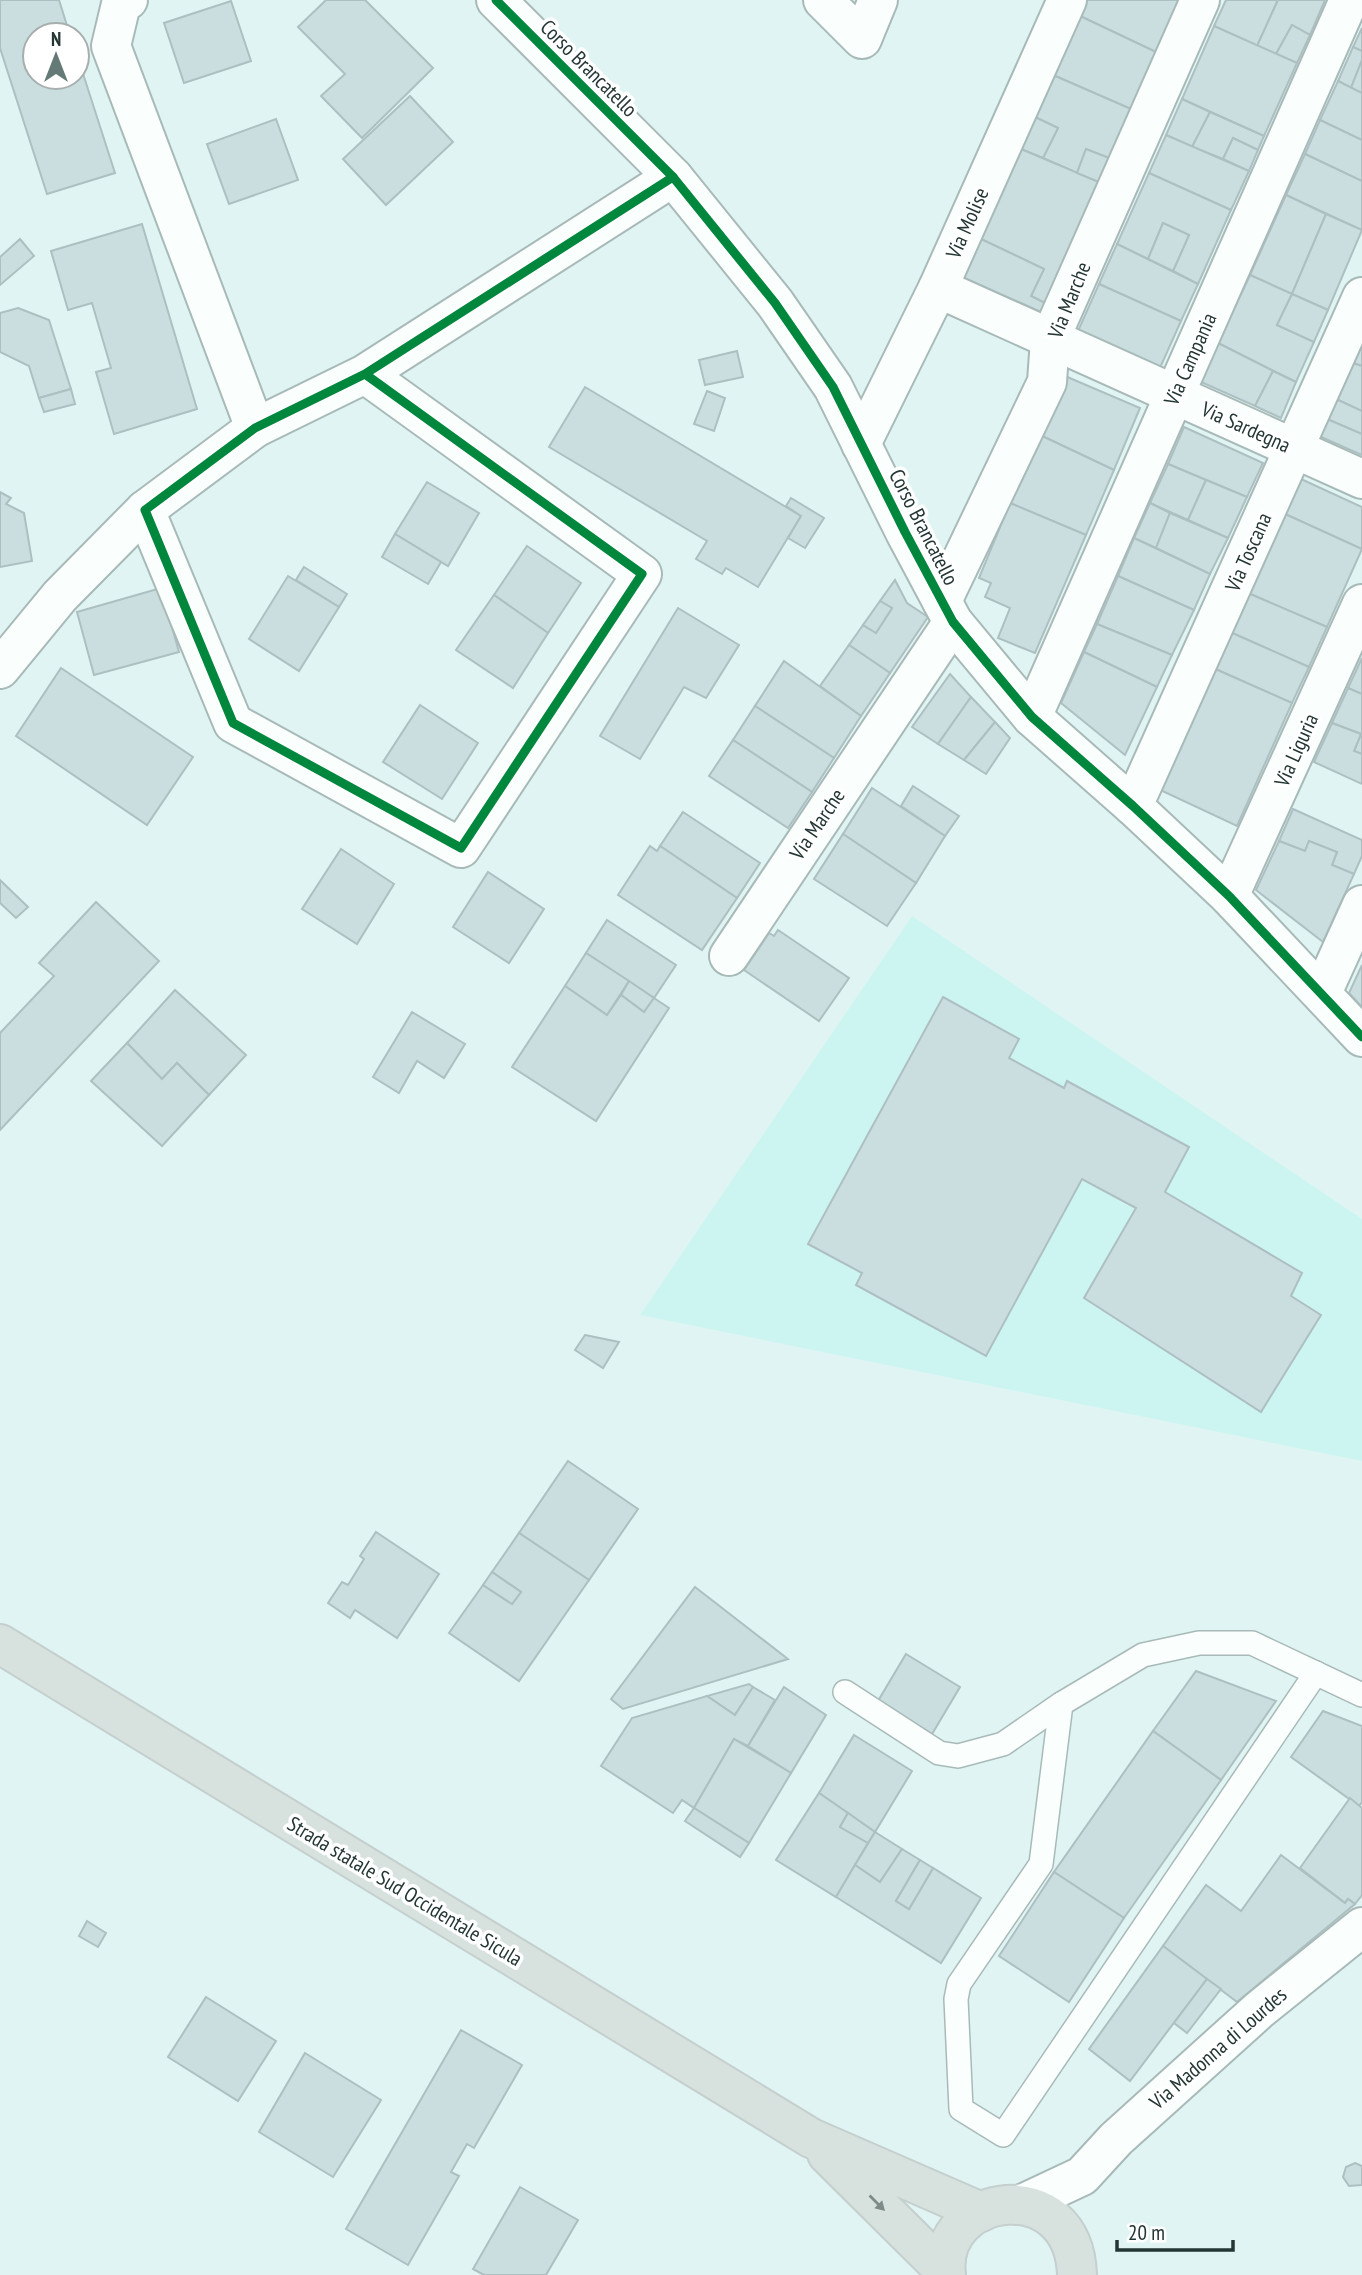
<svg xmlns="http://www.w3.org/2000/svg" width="1362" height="2275" viewBox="0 0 1362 2275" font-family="'PT Sans Narrow',sans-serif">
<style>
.built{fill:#ccf5f1}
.building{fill:#cadee0;stroke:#adbfc1;stroke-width:2}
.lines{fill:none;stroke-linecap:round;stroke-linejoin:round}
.lane-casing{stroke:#a8bab8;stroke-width:26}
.street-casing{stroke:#a8bab8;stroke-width:42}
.primary-casing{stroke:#c4cfce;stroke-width:42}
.lane{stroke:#fafefd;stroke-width:23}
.street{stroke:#fafefd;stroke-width:38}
.primary{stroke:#d7e2de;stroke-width:38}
.cycleway-casing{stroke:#fff;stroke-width:13}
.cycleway{stroke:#00873e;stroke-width:9}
.oneway{fill:#7d8c89}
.labels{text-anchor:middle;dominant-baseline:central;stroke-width:7;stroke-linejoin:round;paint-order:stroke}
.street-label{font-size:21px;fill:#233634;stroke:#fff}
</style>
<rect width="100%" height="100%" fill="#e0f5f3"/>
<polygon class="built" points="912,916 1362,1219 1362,1461 640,1315"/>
<g class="building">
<polygon points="0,0 59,0 70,35 35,35 35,77 77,77 77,55 115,173 47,194 0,48"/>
<polygon points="326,0 365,0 433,68 362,138 321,96 345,74 298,27"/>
<polygon points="1087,0 1179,0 1156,52 1080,16"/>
<polygon points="1226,0 1278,0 1257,46 1214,26"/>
<polygon points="1278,0 1325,0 1310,35 1292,25 1276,54 1257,46"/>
<polygon points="231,1 251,61 184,83 164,23"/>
<polygon points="1080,16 1156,52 1131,109 1053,75"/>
<polygon points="1292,25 1310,35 1297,63 1276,54"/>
<polygon points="1214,26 1297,63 1264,136 1182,99"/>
<polygon points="1362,28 1362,51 1353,47"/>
<polygon points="1353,47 1362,51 1362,60 1351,88 1338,81"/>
<polygon points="1362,60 1362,93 1351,88"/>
<polygon points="1053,75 1131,109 1109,158 1086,149 1077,173 1043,158 1058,128 1035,117"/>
<polygon points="1338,81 1362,93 1362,140 1320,120"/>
<polygon points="410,96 453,142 386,205 343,159"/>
<polygon points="1182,99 1210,112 1192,147 1166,135"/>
<polygon points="1210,112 1264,136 1258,150 1233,138 1223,159 1192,147"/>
<polygon points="1035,117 1058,128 1043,158 1021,149"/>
<polygon points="276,119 298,180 229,204 207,144"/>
<polygon points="1320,120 1362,140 1362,181 1305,154"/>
<polygon points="1166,135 1249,171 1231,210 1149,173"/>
<polygon points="1233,138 1258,150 1249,171 1223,159"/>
<polygon points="1021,149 1099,182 1045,303 1031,296 1044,269 981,239"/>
<polygon points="1086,149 1109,158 1099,182 1077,173"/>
<polygon points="1305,154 1362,181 1362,230 1286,195"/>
<polygon points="1149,173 1231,210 1198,284 1173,271 1189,235 1163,223 1148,259 1117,244"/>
<polygon points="1286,195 1326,214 1292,294 1250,275"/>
<polygon points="1326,214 1362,230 1328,310 1292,294"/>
<polygon points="1163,223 1189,235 1173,271 1148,259"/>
<polygon points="142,224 197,409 114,434 96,372 111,368 92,303 68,310 51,251"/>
<polygon points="20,239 34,256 0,285 0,257"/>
<polygon points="981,239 1044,269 1031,296 1045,303 1041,312 964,278"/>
<polygon points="1117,244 1198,284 1181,321 1099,284"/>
<polygon points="1250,275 1292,294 1277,325 1314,342 1296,382 1218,343"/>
<polygon points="1099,284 1181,321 1160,368 1078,331"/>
<polygon points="1292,294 1328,310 1314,342 1277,325"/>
<polygon points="18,308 49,320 71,389 39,398 29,366 0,352 0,313"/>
<polygon points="1218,343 1273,371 1255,406 1201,382"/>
<polygon points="1362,344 1362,366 1353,363"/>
<polygon points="737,351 743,377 705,385 699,360"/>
<polygon points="1353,363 1362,366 1362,411 1336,399"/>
<polygon points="1273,371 1296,382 1281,418 1255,406"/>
<polygon points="1065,376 1140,408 1114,470 1040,435"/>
<polygon points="585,387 801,516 758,587 726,568 722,574 696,559 707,541 549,447"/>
<polygon points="71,389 75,404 44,412 39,398"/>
<polygon points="707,391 725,398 714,431 694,424"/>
<polygon points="1336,399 1362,411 1362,434 1327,419"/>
<polygon points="1327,419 1362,434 1362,455 1319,436"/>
<polygon points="1184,427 1263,463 1247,497 1168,464"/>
<polygon points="1040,435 1114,470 1086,535 1010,503"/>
<polygon points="1168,464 1206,480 1188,520 1150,503"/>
<polygon points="1301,479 1362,507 1362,549 1285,514"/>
<polygon points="1206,480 1247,497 1228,538 1188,520"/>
<polygon points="427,482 479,513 448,566 395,534"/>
<polygon points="0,492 11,498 6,504 24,513 32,561 0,567"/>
<polygon points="791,498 824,518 805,548 788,538 801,516 786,506"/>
<polygon points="1010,503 1086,535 1035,653 998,638 1010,608 985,597 991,583 979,578"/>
<polygon points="1150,503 1170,513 1156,548 1134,538"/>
<polygon points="1170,513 1228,538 1210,574 1156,548"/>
<polygon points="1285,514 1362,549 1327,627 1248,593"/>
<polygon points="395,534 441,562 428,584 382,557"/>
<polygon points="1134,538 1210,574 1194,610 1118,576"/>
<polygon points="527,546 581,583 548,633 494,595"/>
<polygon points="304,567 347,594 339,607 296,580"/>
<polygon points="288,576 339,607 299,671 249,639"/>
<polygon points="1118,576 1194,610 1172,655 1097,624"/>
<polygon points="895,580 907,603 928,617 890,673 849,645 863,625 876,633 892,608 880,601"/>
<polygon points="161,588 179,652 94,675 77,612"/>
<polygon points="1248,593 1327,627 1309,667 1230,632"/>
<polygon points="494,595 548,633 513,688 456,650"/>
<polygon points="880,601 892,608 876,633 863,625"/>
<polygon points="678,608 739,645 706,698 684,687 640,759 600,736"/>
<polygon points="1097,624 1172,655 1157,687 1084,652"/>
<polygon points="1230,632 1309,667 1292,703 1213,668"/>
<polygon points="849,645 890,673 861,716 820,686"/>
<polygon points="1084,652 1157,687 1125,755 1061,703"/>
<polygon points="1362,658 1362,694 1348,688"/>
<polygon points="784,661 861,716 834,758 755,706"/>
<polygon points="61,668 193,757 147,825 16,736"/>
<polygon points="1213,668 1292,703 1237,826 1156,788"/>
<polygon points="950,674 971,697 938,744 912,727"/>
<polygon points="1348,688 1362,694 1362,754 1354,751 1361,734 1332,723"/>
<polygon points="971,697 995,722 964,760 938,744"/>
<polygon points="420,705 478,743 442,799 383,762"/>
<polygon points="755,706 834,758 812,792 733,740"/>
<polygon points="995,722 1010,738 986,774 964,760"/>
<polygon points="1332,723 1361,734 1354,751 1362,754 1362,784 1314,762"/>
<polygon points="733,740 812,792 788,828 709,776"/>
<polygon points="913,786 959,816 945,836 901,806"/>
<polygon points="872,788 945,836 916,883 843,834"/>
<polygon points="1293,809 1362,840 1362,856 1354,874 1332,865 1337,852 1309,841 1305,851 1279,841"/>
<polygon points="683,812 760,863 737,898 660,846"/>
<polygon points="843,834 916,883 887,926 814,879"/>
<polygon points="1279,841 1305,851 1309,841 1337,852 1332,865 1354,874 1323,942 1256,890"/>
<polygon points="650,846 657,851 660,846 737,898 702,950 618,895"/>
<polygon points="341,849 394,884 357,944 302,909"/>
<polygon points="488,872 544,909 509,963 453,927"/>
<polygon points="0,880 28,907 16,918 0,903"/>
<polygon points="96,902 159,961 0,1130 0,1033 54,976 39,963"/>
<polygon points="607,920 676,965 654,998 586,953"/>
<polygon points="778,930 849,978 819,1021 744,970 769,933 774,936"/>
<polygon points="586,953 629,981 607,1015 565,986"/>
<polygon points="1362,965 1362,1007 1349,993"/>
<polygon points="629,981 654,998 644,1012 621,995"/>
<polygon points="565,986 607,1015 621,995 644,1012 654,998 669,1008 596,1121 512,1067"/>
<polygon points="175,990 246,1055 209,1095 177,1063 162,1079 127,1043"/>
<polygon points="943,997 1019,1039 1009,1058 1064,1088 1067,1081 1189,1147 1165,1192 1302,1273 1291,1296 1321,1315 1261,1412 1084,1298 1136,1208 1082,1179 986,1356 856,1285 862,1273 808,1244"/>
<polygon points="412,1012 465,1044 444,1078 417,1061 399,1093 373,1077"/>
<polygon points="127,1043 162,1079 177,1063 209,1095 162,1146 91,1081"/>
<polygon points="585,1335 619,1342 603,1368 575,1350"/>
<polygon points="568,1461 638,1509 589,1580 519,1533"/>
<polygon points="376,1532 439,1574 397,1638 355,1610 350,1618 328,1603 342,1582 348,1585 364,1559 360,1556"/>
<polygon points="519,1533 589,1580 519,1681 449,1633 483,1585 512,1604 521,1592 492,1572"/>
<polygon points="492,1572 521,1592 512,1604 483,1585"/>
<polygon points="695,1587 788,1659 623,1709 611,1699"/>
<polygon points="906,1654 960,1687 932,1734 878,1701"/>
<polygon points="1196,1671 1276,1701 1221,1780 1153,1731"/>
<polygon points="749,1684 753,1687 735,1715 707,1696"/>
<polygon points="753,1687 775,1700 748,1746 734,1739 694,1808 682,1800 673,1813 601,1766 632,1718 707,1696 735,1715"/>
<polygon points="784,1687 826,1715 791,1773 748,1746"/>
<polygon points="1323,1711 1362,1726 1362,1802 1359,1806 1291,1757"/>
<polygon points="1153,1731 1221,1780 1124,1918 1054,1872"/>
<polygon points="854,1735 912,1771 875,1832 819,1793"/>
<polygon points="734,1739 791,1773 749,1843 694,1808"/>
<polygon points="819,1793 848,1813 840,1827 868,1843 836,1897 776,1860"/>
<polygon points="1350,1798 1362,1808 1362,1895 1355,1904 1348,1899 1345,1903 1300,1868"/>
<polygon points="694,1808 749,1843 740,1857 685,1821"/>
<polygon points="848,1813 875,1832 868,1843 840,1827"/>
<polygon points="875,1832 902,1849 880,1882 855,1865"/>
<polygon points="902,1849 920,1860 896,1901 909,1909 933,1868 981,1898 941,1963 836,1897 855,1865 880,1882"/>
<polygon points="1281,1855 1345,1903 1348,1899 1355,1904 1237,2002 1163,1946 1206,1885 1241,1911"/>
<polygon points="920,1860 933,1868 909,1909 896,1901"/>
<polygon points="1054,1872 1124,1918 1069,2002 999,1956"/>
<polygon points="87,1921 106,1933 98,1947 79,1936"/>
<polygon points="1163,1946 1207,1979 1130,2081 1089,2049"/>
<polygon points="1207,1979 1221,1989 1187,2033 1174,2023"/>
<polygon points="206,1997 276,2041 238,2101 168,2057"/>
<polygon points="461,2030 522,2065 474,2148 467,2144 451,2172 459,2176 408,2265 346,2229"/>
<polygon points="305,2053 381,2100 333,2177 259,2132"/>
<polygon points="1355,2163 1362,2166 1362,2185 1349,2186 1343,2177 1346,2167"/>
<polygon points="520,2187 578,2220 546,2275 484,2275 473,2269"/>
</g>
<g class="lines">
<g class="lane-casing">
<g id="lane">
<polyline points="845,1692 939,1753 958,1756 1003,1744 1061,1704 1143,1655 1199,1643 1252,1643 1362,1695"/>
<polyline points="1061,1704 1041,1864 959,1984 956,1999 961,2109 1003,2135 1316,1673"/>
</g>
</g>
<g class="street-casing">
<g id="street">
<polyline points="128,0 121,4 111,46 255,428"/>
<polyline points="496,0 673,177 775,303 833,387 905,532 953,622 1032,717 1133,806 1229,896 1362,1037"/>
<polyline points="823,0 862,39 878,0"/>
<polyline points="938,288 1362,479"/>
<polyline points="365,374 642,574 461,848 233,723 145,510 255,428 365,374 673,177"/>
<polyline points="861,444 938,288 1067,0"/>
<polyline points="942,601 1047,382 1050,339 1200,0"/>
<polyline points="0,669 60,596 145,510"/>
<polyline points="1032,717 1349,0"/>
<polyline points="1133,806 1362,297"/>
<polyline points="1229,896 1362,604"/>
<polyline points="729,956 953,622"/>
<polyline points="1322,993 1362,905"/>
<polyline points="1020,2205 1082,2176 1116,2139 1259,2010 1362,1927"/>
</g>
</g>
<g class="primary-casing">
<g id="primary">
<polyline points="0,1644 811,2138 981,2212"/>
<polyline points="827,2154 945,2271"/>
<path d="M946 2275C936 2191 1074 2172 1077 2275"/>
</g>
</g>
<use href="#lane" class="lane"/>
<use href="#street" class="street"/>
<use href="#primary" class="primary"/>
<g class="cycleway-casing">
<g id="cycleway">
<polyline points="496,0 673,177 775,303 833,387 905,532 953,622 1032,717 1133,806 1229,896 1362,1037"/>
<polyline points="365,374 642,574 461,848 233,723 145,510 255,428 365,374 673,177"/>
</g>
</g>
<use href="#cycleway" class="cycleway"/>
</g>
<defs><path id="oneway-solid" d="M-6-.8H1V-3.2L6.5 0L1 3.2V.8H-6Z" transform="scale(1.75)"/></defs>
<use class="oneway" href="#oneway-solid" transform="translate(877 2203) rotate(45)"/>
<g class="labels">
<g class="street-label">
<text transform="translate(589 68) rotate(45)">Corso Brancatello</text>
<text transform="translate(967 223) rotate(-66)">Via Molise</text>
<text transform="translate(1069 300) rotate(-68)">Via Marche</text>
<text transform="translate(1190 359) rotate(-66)">Via Campania</text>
<text transform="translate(1246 427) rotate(24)">Via Sardegna</text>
<text transform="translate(924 527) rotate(63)">Corso Brancatello</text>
<text transform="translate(1248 552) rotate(-66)">Via Toscana</text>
<text transform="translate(1296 750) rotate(-66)">Via Liguria</text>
<text transform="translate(817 824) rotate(-56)">Via Marche</text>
<text transform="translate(405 1891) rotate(31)">Strada statale Sud Occidentale Sicula</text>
<text transform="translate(1218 2048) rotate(-41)">Via Madonna di Lourdes</text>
</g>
</g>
<g transform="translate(56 56)"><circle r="33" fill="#ffffff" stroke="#a7afae" stroke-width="2"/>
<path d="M0-5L12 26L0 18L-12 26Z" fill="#657977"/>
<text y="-10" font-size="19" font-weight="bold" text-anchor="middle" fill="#233634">N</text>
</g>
<path d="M1117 2240v10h116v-10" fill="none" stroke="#233634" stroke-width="3.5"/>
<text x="1128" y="2240" font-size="21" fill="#233634" stroke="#ffffff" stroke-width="5" paint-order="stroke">20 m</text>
</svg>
